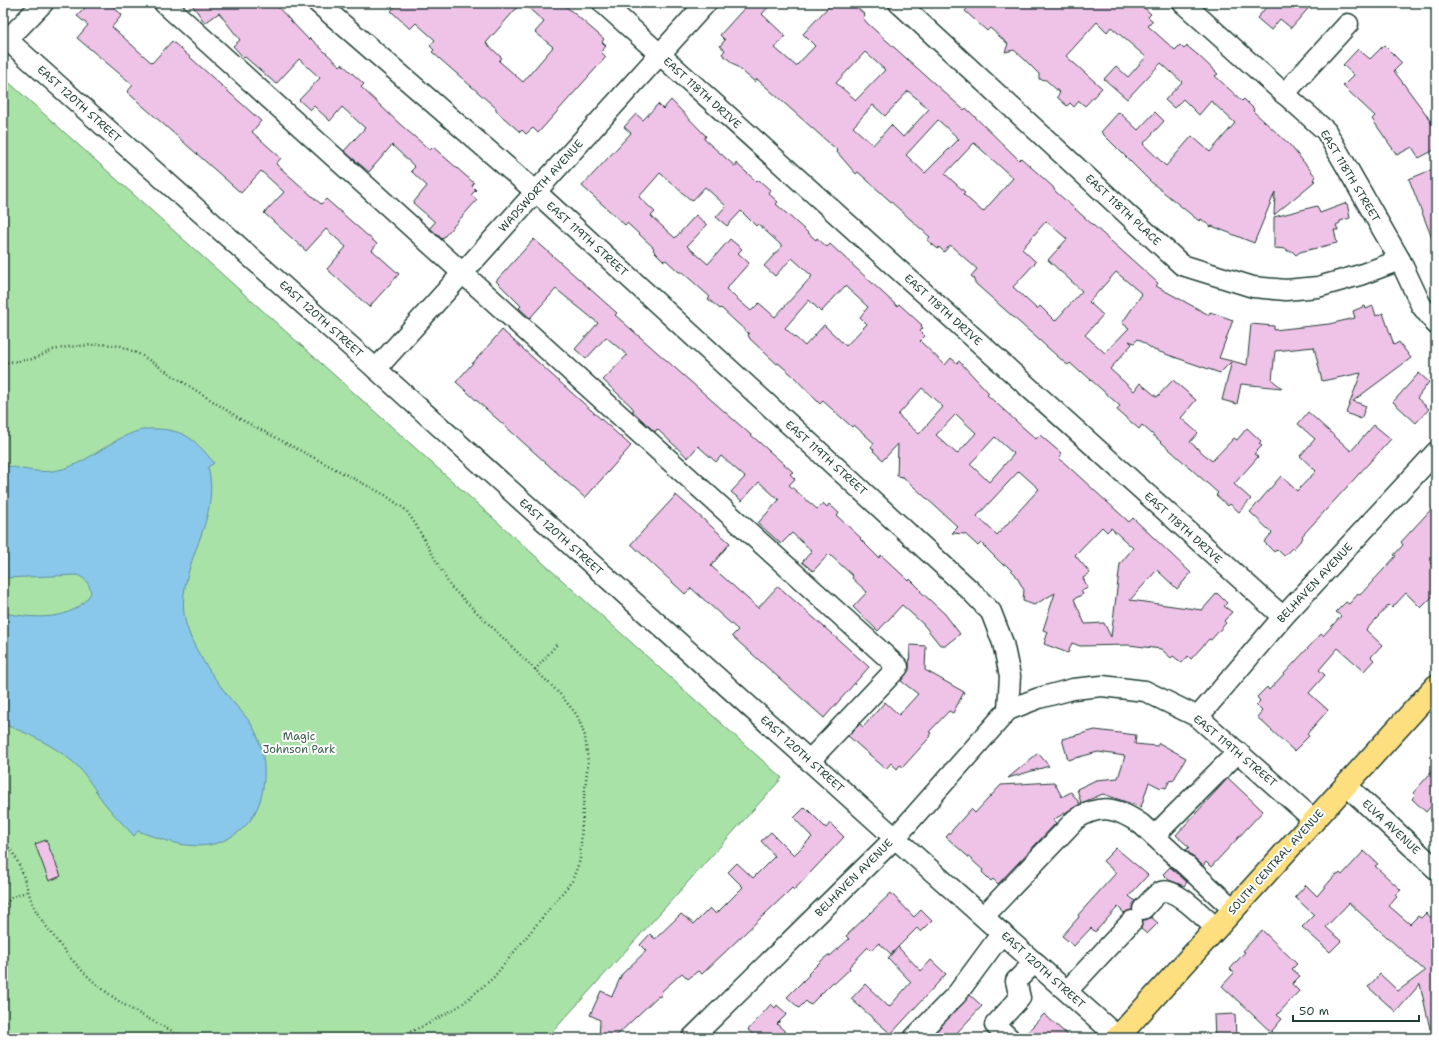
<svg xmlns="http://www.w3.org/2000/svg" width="1439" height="1041" viewBox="0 0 1439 1041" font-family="'Shantell Sans',sans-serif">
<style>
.green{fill:#a9e2a6;stroke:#64906d}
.water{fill:#89c8ea;stroke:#5f90a1}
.building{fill:#efc2e8;stroke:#1f3d34;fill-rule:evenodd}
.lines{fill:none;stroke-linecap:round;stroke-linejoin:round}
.minor-casing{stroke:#1f3d34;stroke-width:23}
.major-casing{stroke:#1f3d34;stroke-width:25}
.path{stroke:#1f3d34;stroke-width:2.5;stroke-dasharray:1 3;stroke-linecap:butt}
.minor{stroke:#fff;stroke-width:20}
.major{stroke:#fedf80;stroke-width:22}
.labels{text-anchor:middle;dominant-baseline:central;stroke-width:4;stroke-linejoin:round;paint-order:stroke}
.street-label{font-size:11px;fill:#1f3d34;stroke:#fff}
.park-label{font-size:11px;fill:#3b5e4b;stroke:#fff}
</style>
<rect width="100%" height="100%" fill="#fff"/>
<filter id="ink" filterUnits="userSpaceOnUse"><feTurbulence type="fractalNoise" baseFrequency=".025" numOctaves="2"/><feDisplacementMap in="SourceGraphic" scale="8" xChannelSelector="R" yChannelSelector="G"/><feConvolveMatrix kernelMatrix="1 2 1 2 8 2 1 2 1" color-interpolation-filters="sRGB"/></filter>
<g filter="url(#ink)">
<polygon class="green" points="3,77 782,778 547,1038 3,1038"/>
<path class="water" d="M147 429C183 428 193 437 214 463L208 467C222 521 178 562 184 614 188 644 214 678 232 701 239 709 247 717 253 727 270 757 269 807 241 830 208 857 174 844 138 831L134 836C124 825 114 815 105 804 94 790 87 774 73 762 53 745 28 733 3 724V613C33 618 73 623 91 593 89 583 86 579 77 575L3 578V465C19 468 36 473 52 471 86 468 113 434 147 429Z"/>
<g class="building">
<polygon points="90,3 109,3 122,15 112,27 152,63 172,41 261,121 252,132 281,158 276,164 321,204 326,199 377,244 372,250 399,274 369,307 327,269 346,247 326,229 306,251 264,213 284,192 261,171 241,193 127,92 133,85 77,38 88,25 77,16"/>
<polygon points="191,3 274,3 309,40 310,38 340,66 342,64 364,84 361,87 402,126 430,150 433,147 474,183 472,186 476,190 471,195 477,200 442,239 430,228 435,222 413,203 427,186 411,171 415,167 392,145 369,172 344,151 365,128 342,107 330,121 314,106 310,110 299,100 320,78 299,59 276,84 245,57 244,58 233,46 240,40 219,13 205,23"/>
<polygon points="398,3 521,3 486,43 502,58 499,61 523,82 553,47 535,32 544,22 523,3 562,3 604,39 602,42 606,46 601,52 606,57 538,133 533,128 526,134 522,130 520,132 496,111 496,108 432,52 434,50 430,46 435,40 416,23 410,29 391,11"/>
<path d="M749 3H772L762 14 785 36 775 48 796 66 815 46 803 34 832 3H852L865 15 863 18 867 23 964 110 966 108 1019 160 1021 158 1053 187 1055 191 1158 283 1156 286 1209 315 1210 312 1233 320 1219 358 1232 361 1220 373 1154 350 1138 339 1134 343 1129 341 1132 344 1110 369 1134 391 1140 383 1157 397 1173 380 1196 400 1181 418 1198 433 1190 442 1212 461 1234 438 1237 440 1247 428 1261 441 1259 444 1262 446 1254 454 1258 457 1234 484 1251 499 1239 512 1230 504 1228 506 1216 495 1218 493 1142 425 1139 429 1117 410 1120 406 1081 371 1080 372 1070 363 1068 365 1065 363 976 284 974 281 975 279 971 276 977 269 950 245 944 252 939 247 938 249 927 240 930 237 858 172 856 174 836 151 837 150 757 79 755 82 722 54 725 50 720 46 725 40 720 35ZM865 52 885 70 856 100 836 83ZM908 91 929 109 903 137 891 125 873 145 853 127 873 105 885 116ZM938 120 959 139 925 173 906 155ZM974 143 1013 178 983 212 963 194 965 192 945 174ZM1046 221 1067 239 1048 260 1082 291 1055 321 1040 306 1037 309 1013 287 1036 262 1022 249ZM1116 272 1142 294 1122 323 1129 328 1105 353 1085 335 1103 315 1089 302Z"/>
<polygon points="972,3 1139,3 1151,14 1148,17 1153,21 1148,26 1175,50 1180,45 1184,49 1187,46 1198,55 1218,74 1215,76 1242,101 1244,99 1254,109 1253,111 1289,144 1316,177 1313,179 1315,181 1274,215 1275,192 1254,243 1212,226 1211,227 1201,219 1199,221 1151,182 1101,132 1119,112 1138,130 1155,112 1164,121 1143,144 1166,166 1192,136 1210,152 1235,123 1211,101 1199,115 1183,99 1174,108 1165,100 1182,82 1161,63 1127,99 1104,79 1116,66 1128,77 1146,57 1111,27 1107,32 1097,22 1066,56 1102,88 1085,106 1079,101 1074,107 1070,103 1067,106 1057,97 1060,93 1046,80 1039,79 1039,74 1024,59 1014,50 1005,52 1008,44 990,28 987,31 965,11"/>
<polygon points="1270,3 1313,3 1291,28 1280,19 1271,30 1257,18"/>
<polygon points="1384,45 1402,63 1394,71 1426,114 1436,131 1436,149 1419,158 1412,147 1397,155 1372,119 1375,116 1343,86 1354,75 1343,65 1358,49 1370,59"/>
<path d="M671 100 706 136 704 139 736 167V163L757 182 759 180 770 190 768 193 778 202 776 204 816 240 817 238 827 247 830 244 897 306 899 304 922 325 921 326 923 328 920 331 925 336 920 341 945 365 951 358 957 363 959 361 989 393 987 395 995 402 1036 439 1040 435 1062 454 1059 458 1129 522 1133 518 1191 573 1177 589 1157 570 1130 600 1202 610 1217 593 1227 603 1224 606 1232 612 1224 621 1226 623 1211 640 1209 639 1191 659 1188 656 1182 663 1173 656 1171 658 1161 649 1129 645 1080 646 1072 643 1068 653 1044 644 1048 632 1043 630 1055 593 1034 605 1023 601 1024 590 1015 574 1005 564 1003 565 981 543 978 546 965 534 952 533 958 527 903 477 897 476 898 444 883 460 873 451 874 450 871 447 874 443 854 425 852 427 823 401 820 404 791 374 778 363 777 364 750 339 748 335 749 334 721 308 720 309 708 299 710 297 682 272H679L666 260 664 261 653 250 654 248 627 223 625 225 582 186 631 133 624 127 636 114 643 120 658 104 663 109ZM660 173 692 201 705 187 726 206 716 217 727 226 741 211 756 226 758 224 782 246 764 266 775 276 792 258 812 276 775 317 759 303 751 311 726 289 749 263 738 253 742 249 730 239 708 264 687 246 707 225 696 215 675 238 651 216 655 212 639 197ZM845 286 868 307 860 317 867 324 846 346 824 325 805 346 785 328 809 300 821 312ZM922 388 943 407 919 434 898 415ZM956 414 976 433 957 454 936 435ZM995 437 1014 454 989 482 970 464ZM1019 471 1039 489 997 535 977 516ZM1102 527 1107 532 1111 528 1133 548 1120 564 1111 637 1104 623 1085 624 1074 599 1083 594 1081 591 1088 588 1083 578 1090 573 1075 555Z"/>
<polygon points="1436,168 1436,246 1435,246 1409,179"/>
<polygon points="1347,203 1350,218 1340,221 1340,223 1336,225 1338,230 1334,230 1337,243 1300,252 1296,255 1292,251 1287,251 1287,249 1274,248 1274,217 1317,206 1320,213"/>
<polygon points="534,239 617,313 615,315 793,472 790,474 795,479 789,485 817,509 823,503 827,507 829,504 839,513 837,516 861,538 860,539 879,558 881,555 909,581 910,579 921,590 920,591 945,614 960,634 946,645 940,645 923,624 902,605 878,631 853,607 867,592 852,578 853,576 829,554 813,571 802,562 812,551 792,533 781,544 758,523 779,500 759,482 742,501 731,492 745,477 721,456 716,462 698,446 688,458 657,429 655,432 632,411 634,410 631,406 603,380 627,355 606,337 586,359 575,349 598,323 556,289 530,318 519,308 521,306 496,281"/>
<polygon points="1365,306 1366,309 1373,306 1376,316 1383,313 1394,345 1399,342 1411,358 1353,401 1366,406 1361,419 1346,413 1361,373 1322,381 1314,347 1275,351 1272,380 1282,388 1241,384 1237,404 1222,400 1232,361 1247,365 1251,324 1274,326 1274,330 1329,324 1355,318 1353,311"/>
<polygon points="502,330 631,446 585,498 456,382"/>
<polygon points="1419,373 1429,382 1417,398 1429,409 1416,423 1393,402"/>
<polygon points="1308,412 1351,451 1374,425 1391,439 1302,536 1303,538 1293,549 1292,548 1284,556 1277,549 1274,552 1264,542 1272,533 1250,512 1281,476 1297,491 1316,471 1300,456 1315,439 1298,424"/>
<polygon points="676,495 730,543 711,566 758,608 778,586 869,667 824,718 732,636 738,630 691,588 685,594 631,544"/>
<polygon points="1436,504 1436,556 1430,563 1436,569 1436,593 1421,608 1406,593 1392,608 1389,605 1366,630 1382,645 1371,657 1374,660 1364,671 1338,648 1319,670 1325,675 1309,693 1328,710 1307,734 1309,736 1294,751 1257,717 1262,711 1256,705 1260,701 1257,697 1267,687 1269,690 1321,634 1323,636 1341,616 1336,612 1346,602 1349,604 1358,594 1360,595 1396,556 1394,555 1403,545 1401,542"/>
<polygon points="910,645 926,646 925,670 964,692 953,713 949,711 929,732 931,733 929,736 930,737 903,767 900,765 897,769 891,763 886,769 848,736 860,724 863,727 885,702 899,715 918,694 901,681 909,670"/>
<polygon points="1095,730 1136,735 1135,744 1157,746 1159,743 1186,758 1173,781 1170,780 1166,788 1162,787 1161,788 1149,782 1141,807 1103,794 1081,803 1077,789 1096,780 1118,778 1125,756 1098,752 1068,760 1062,739"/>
<polygon points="1038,753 1049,766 1008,778"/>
<polygon points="1436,767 1436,800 1426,812 1412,799 1415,795 1413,793"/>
<polygon points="1228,778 1263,811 1211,867 1206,862 1203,866 1186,850 1189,847 1176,835"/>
<polygon points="1054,782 1062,797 1071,792 1080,804 1053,820 1056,823 998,884 993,879 991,881 982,872 983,870 946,837 971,809 975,813 1001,785"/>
<polygon points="805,807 826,828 830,823 844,837 794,890 792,888 787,893 702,974 698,971 688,979 682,973 662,991 661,996 657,997 614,1038 599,1038 600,1020 590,1015 601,991 612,996 622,974 646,951 640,945 650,934 655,939 681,914 694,924 710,908 716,914 743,887 728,872 737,863 753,878 775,856 761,841 771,832 794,855 812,837 794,818"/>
<polygon points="46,840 61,876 49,881 35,844"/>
<polygon points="1116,848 1148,875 1129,896 1135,901 1132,910 1124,913 1118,907 1095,932 1091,928 1074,946 1062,936 1079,917 1078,915 1116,873 1103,861"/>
<polygon points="1364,851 1378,864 1375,866 1401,890 1395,895 1397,897 1389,906 1410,924 1418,916 1421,918 1426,913 1436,922 1436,1029 1430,1029 1420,984 1396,1012 1368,987 1380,974 1398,991 1425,971 1349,903 1326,927 1341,941 1330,952 1302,927 1314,915 1295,897 1306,885 1317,896 1336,874 1338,875 1340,873 1342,875"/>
<polygon points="1170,867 1187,882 1184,886 1169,880 1163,874"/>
<polygon points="891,893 914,917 921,910 932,921 921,932 917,928 898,947 921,971 931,960 946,974 891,1034 851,999 865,984 889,1007 911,982 888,958 898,947 891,954 879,943 871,950 868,947 849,967 850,969 835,983 833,982 810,1005 806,1001 799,1008 787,997 809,975 808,974 820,962 828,955 830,956 849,939 846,936"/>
<polygon points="1151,917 1158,923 1147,934 1141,929 1143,920"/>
<polygon points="1262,930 1297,964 1292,969 1300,976 1292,984 1299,991 1277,1015 1282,1019 1271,1032 1222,986 1234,973 1230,969 1245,952 1243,951"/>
<polygon points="970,995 982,1006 952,1038 930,1038"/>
<polygon points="771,1004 775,1008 777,1005 787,1014 777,1024 792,1038 757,1038 748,1030"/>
<polygon points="1044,1014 1071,1038 1022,1038"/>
<polygon points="1235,1014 1236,1038 1215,1038 1214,1015"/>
</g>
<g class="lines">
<g class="minor-casing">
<g id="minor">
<polyline points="164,3 898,667 809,761"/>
<polyline points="318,3 536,192 970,590 991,612 1003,643 1010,676 1008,710"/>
<polyline points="603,3 1283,617"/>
<polyline points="899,3 1182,265 1253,287 1286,290 1318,287 1360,275 1400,260"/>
<polyline points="1183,3 1326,131 1400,260 1421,305 1436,324"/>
<polyline points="3,36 376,369 895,838 1119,1038"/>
<polyline points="7,40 43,3"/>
<polyline points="1284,94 1348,24"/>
<polyline points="376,369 706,3"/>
<polyline points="1198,717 1283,617 1436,452"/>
<polyline points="1346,785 1436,869"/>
<polyline points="1154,836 1238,752"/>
<path d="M1143 909C1148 904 1154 895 1161 892 1174 885 1206 920 1216 928"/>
<path d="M984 916 1076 819C1102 803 1117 808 1141 824L1233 909"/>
<polyline points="1067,991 1132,921"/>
<polyline points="692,1038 895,838 1008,710 1039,698 1073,689 1102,686 1145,691 1198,717 1314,820"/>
<polyline points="914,1038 957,994 1002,933"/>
<polyline points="1009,1038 995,1025 1020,998 1016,981 1035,962"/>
</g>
</g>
<g class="major-casing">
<polyline id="major" points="1117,1038 1436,686"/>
</g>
<g class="path">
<polyline points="3,363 33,359 53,350 67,347 103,344 121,346 141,355 242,420 385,495 406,510 416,525 450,586 559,693 577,715 585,736 588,762 583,807 580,860 572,881 493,978 461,1005 428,1024 395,1038"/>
<polyline points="535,670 558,643"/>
<path d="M3 842C23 859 24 886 35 909 41 920 50 931 57 941 94 991 132 1012 187 1038"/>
<polyline points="3,907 12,897 29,891"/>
</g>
<use href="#minor" class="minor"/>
<use href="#major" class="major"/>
</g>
</g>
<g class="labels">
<g class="street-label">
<text transform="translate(702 93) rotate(42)">EAST 118TH DRIVE</text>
<text transform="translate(79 104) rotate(42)">EAST 120TH STREET</text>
<text transform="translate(1350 176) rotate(59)">EAST 118TH STREET</text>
<text transform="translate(541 186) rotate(-48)">WADSWORTH AVENUE</text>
<text transform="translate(1123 210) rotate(43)">EAST 118TH PLACE</text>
<text transform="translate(587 239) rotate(42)">EAST 119TH STREET</text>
<text transform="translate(943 310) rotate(42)">EAST 118TH DRIVE</text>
<text transform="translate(321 319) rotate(42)">EAST 120TH STREET</text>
<text transform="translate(826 458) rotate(42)">EAST 119TH STREET</text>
<text transform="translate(1183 528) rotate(42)">EAST 118TH DRIVE</text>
<text transform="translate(561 537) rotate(42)">EAST 120TH STREET</text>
<text transform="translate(1315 583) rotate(-47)">BELHAVEN AVENUE</text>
<text transform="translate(1235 751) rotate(40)">EAST 119TH STREET</text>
<text transform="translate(802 754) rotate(42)">EAST 120TH STREET</text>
<text transform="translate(1391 827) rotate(43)">ELVA AVENUE</text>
<text transform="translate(1276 862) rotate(-48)">SOUTH CENTRAL AVENUE</text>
<text transform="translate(854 878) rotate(-45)">BELHAVEN AVENUE</text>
<text transform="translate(1043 970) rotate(42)">EAST 120TH STREET</text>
</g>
<g class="park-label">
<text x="299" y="736">Magic<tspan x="299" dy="13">Johnson Park</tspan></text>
</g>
</g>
<rect width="1439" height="1041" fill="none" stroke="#fff" stroke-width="16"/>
<rect x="8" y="8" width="1423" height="1025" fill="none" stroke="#1f3d34" stroke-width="1.5" filter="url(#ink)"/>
<path d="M1293 1015v6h126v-6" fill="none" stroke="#1f3d34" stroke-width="2"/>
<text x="1299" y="1015" font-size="12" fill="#1f3d34" stroke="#ffffff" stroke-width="3" paint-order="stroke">50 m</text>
</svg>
